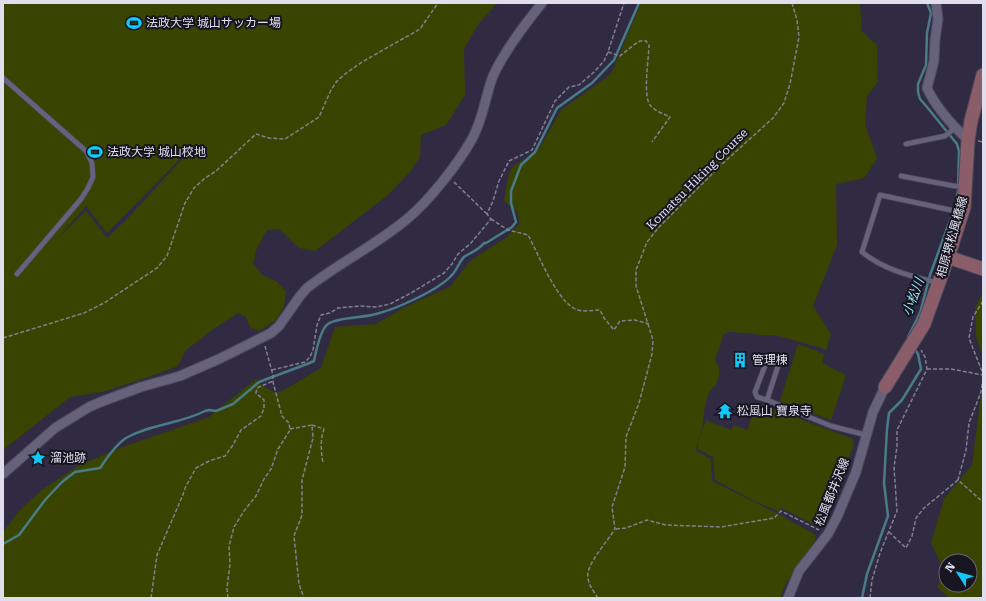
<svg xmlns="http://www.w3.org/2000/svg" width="986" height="601" viewBox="0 0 986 601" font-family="'Roboto Serif','Noto Sans JP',serif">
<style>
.green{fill:#394401;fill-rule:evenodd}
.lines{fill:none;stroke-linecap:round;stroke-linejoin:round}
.stream{stroke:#497b88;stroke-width:2.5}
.lane-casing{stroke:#4c485b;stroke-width:6}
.street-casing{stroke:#4c485b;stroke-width:11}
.secondary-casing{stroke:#4c485b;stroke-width:15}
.path{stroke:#837f92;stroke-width:1.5;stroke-dasharray:4 2;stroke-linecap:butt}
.lane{stroke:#67627c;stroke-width:4.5}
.street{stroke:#67627c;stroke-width:9}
.secondary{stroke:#8a5d68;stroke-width:13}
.labels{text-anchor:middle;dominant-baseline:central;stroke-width:4;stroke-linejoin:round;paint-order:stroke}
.poi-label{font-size:12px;fill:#e0deed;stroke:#171520;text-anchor:start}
.street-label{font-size:12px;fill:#e0deed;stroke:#171520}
.water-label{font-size:13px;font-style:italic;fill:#90e3f6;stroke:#171520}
</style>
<rect width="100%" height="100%" fill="#302b42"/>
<g class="green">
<path d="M3 3H497L477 26 464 49 465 95 446 125 421 135 420 157 409 173 388 195 315 251 299 248 279 229 267 230 257 248 253 263 262 275 276 281 286 291 284 307 275 321 259 331 250 327 246 317 238 313 212 330 185 351 178 366 146 378 102 392 70 397 3 450ZM188 151V153L126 220 107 238 86 211 56 240 86 206 107 233Z"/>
<path d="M641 3H860L862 31 877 45 878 82 867 96 865 125 877 158 864 178 836 184 837 245 813 306 831 334 826 351 822 348 775 335H761L735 332H728L724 334 715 359C721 369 720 375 716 385 703 393 705 416 702 429 700 437 697 441 696 451L711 459 712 481 782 516 816 535 814 543 786 583 780 598H3V532L19 511 43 489 78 466 117 449 209 417 256 379 264 387 276 393 284 390 321 368 335 327 376 324 405 307 451 286 470 261 507 237 519 224 518 212 504 201 508 177 513 166 538 151 561 110 611 74Z"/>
<polygon points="983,292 983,359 976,336 975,308"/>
<polygon points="798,344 824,354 822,363 846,375 831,420 780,401"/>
<path d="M983 378V598H950L938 588 941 564 931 543 944 499 972 465ZM946 561H970V585H946Z"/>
<polygon points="757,403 853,439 854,446 850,454 836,494 822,524 819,527 782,508 778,511 754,501 715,480 713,457 698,449 698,442 706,420 731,430 734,425 747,430"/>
</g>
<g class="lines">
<g class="stream">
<polyline points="909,339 908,337 920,313 930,275 956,204 958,191 959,151 957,144 927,107 920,99 918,92 918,84 926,65 927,33 931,13 927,3"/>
<path d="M3 544 19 535 45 500 62 482 75 472 100 468C107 458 115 445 126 438 150 424 180 424 205 411L209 410 216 411 233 404 259 382 307 364 314 361C316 352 320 329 328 324 337 317 364 318 376 314 396 309 439 290 452 275 457 270 459 262 464 257 471 252 479 250 484 243H486L512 227 516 222 511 203V191L521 165 535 152 557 108 592 83 614 60 639 3"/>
<polyline points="862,598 867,574 888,516 884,483 887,429 889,413 902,400 921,369 918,354 914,348"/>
</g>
<g class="lane-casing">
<g id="lane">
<polyline points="3,78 86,151 92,163 93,177 88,188 81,199 17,274"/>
<polyline points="906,144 945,136 955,128"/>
<polyline points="901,176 954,186 965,186"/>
<path d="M938 283C911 276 884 270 862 252L880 195 960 212"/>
<path d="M767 400 778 366C775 361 771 359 766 363L755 392 757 397 767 400 831 426 866 435"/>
</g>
</g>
<g class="street-casing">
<g id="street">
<path d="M936 3 938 19 935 40 934 61 927 88C936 108 952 125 968 140"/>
<path d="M3 474 55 428 89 407 103 401 141 387 180 376 219 359 271 333 279 326 300 296 307 288C339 263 376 245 407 219 429 201 458 164 472 139 483 120 485 97 493 76 504 52 525 24 542 3"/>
<polyline points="788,598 799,571 828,534 837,517 856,472 873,412 885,387"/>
</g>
</g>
<g class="secondary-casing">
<g id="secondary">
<polyline points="948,257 983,269"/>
<polyline points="885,387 924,324 948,257 964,207 968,140 971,121 983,75"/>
</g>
</g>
<g class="path">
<path d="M608 52 620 56 635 44 640 41H646L649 45C649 57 642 98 651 106 655 111 664 114 670 117L652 142"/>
<polyline points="978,141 983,142"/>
<polyline points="454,182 487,214"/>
<path d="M491 219 508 230 528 235C538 253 558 305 578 310 585 312 593 310 600 310L604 318 614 330 620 321 635 320 649 324"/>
<polyline points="983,301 973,317 969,338 983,374"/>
<polyline points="3,338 84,313 104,303 157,268 167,256 185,203 194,188 204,179 216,171 256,134 269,138 285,139 319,117 331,90 337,81 345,74 362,62 420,29 438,3"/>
<polyline points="927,369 951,369 983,375"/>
<polyline points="272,370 305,362 310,357 313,350 317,325 321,315 330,313 338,308 360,306 376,307 390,304 411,293 444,273 452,264 458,254 471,243 491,219 487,214 493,201 499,181 509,161 532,150 555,101 569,87 579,85 594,72 604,61 608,52 624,3"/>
<polyline points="983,378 981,392 969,423 966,450 958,480 983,502"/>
<path d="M312 425 324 429C320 441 321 451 323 463"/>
<polyline points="290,429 312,425 313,438 302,480 302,515 294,536 299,584 304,598"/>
<polyline points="616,529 626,528 647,520 666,525 721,527 774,518 781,511 819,530"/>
<polyline points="889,532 906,548 912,536 916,518 924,508 958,480"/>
<polyline points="151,598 157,555 182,497 186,486 196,468 209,461 225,456 233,445 241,430 261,416 264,408 264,400 256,393 257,388 273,381"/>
<polyline points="228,598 227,588 230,564 229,546 234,527 244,511 256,496 264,479 271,469 278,449 290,430 289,423 282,416 273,382 273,375 265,346"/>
<path d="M598 598C594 592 589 586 588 578 585 565 608 541 615 529L612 507 625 467 626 437 639 403 652 354 653 340 636 286V270L647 242 659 227 720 166 773 118 784 103 790 84 799 37 797 20 792 3"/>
<polyline points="870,598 872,580 880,553 897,511 894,467 897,447 897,430 927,369 925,357 921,350"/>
</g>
<use href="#lane" class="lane"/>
<use href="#street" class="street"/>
<use href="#secondary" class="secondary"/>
</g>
<defs>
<g id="stadium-bare" transform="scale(1.2)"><path d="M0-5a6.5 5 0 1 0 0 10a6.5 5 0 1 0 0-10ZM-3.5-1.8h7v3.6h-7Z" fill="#0dcafa" stroke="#171520" stroke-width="2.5" paint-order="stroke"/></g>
<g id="building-bare" transform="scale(1.2)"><path d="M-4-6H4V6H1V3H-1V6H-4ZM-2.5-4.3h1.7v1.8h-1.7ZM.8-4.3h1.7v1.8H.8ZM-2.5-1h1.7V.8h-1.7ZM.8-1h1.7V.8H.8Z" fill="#0dcafa" stroke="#171520" stroke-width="2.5" paint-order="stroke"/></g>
<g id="temple-bare" transform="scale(1.2)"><path d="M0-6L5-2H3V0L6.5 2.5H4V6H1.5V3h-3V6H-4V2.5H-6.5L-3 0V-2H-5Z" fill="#0dcafa" stroke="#171520" stroke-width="2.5" paint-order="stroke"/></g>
<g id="sight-bare" transform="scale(1.2)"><path d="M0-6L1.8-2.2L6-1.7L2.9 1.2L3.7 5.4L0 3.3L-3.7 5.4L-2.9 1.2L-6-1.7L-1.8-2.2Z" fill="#0dcafa" stroke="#171520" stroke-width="2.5" paint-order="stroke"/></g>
</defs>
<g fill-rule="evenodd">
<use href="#stadium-bare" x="134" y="23"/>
<use href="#stadium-bare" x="95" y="152"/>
<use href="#building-bare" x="740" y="360"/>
<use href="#temple-bare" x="725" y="411"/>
<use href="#sight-bare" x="38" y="458"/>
</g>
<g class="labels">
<g class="poi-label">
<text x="146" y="23">法政大学 城山サッカー場</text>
<text x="107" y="152">法政大学 城山校地</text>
<text x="752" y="360">管理棟</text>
<text x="737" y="411">松風山 寶泉寺</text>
<text x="50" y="458">溜池跡</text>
</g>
<g class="street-label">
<text transform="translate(697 179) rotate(-45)">Komatsu Hiking Course</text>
<text transform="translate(952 237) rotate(-74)">相原堺松風橋線</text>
<text transform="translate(832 492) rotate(-68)">松風都井沢線</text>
</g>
<g class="water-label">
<text transform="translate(913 297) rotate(-70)">小松川</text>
</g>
</g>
<rect width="986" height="601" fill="none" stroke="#e0deed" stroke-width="8"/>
<g transform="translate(958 573) rotate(306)"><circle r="19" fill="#171520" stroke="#676572"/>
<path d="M0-3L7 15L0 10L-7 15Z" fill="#0dcafa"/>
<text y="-6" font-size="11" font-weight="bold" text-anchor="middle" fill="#e0deed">N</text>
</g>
</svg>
